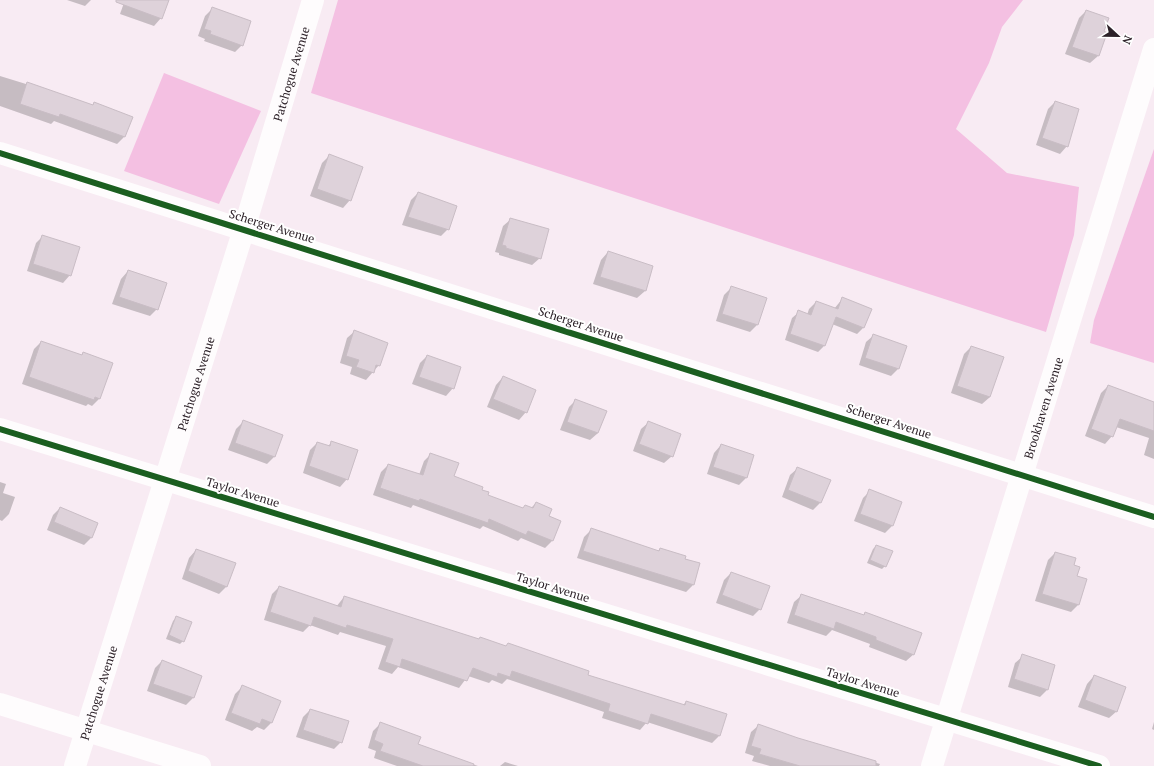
<svg xmlns="http://www.w3.org/2000/svg" width="1154" height="766" viewBox="0 0 1154 766" font-family="'PT Serif',serif">
<style>
.forest{fill:#f4c0e2}
.shadow{fill:#0003}
.building{fill:#ded2da;stroke:#c9bdc5}
.lines{fill:none;stroke-linecap:round;stroke-linejoin:round}
.minor{stroke:#fefcfd;stroke-width:22}
.cycleway-casing{stroke:#fff;stroke-width:8}
.cycleway{stroke:#1b5e20;stroke-width:6}
.labels{text-anchor:middle;dominant-baseline:central;stroke-width:4;stroke-linejoin:round;paint-order:stroke}
.street-label{font-size:12px;fill:#2c2128;stroke:#fff}
</style>
<rect width="100%" height="100%" fill="#f8ebf3"/>
<g class="forest">
<polygon points="338,0 1023,0 1002,27 989,63 956,129 1007,173 1079,187 1074,235 1046,332 311,93"/>
<polygon points="164,73 261,111 219,204 124,171"/>
<polygon points="1154,149 1154,363 1090,343 1094,320"/>
</g>
<g class="shadow">
<polygon points="67,0 91,0 85,6"/>
<polygon points="125,0 168,0 161,18 154,26 120,14"/>
<polygon points="212,9 242,45 235,52 204,41 205,39 198,36 205,16"/>
<polygon points="1086,11 1106,34 1098,56 1090,63 1065,54 1079,18"/>
<polygon points="0,76 26,84 28,83 92,106 94,104 131,117 124,137 117,144 54,121 51,124 0,106"/>
<polygon points="1055,102 1067,146 1060,154 1036,145 1048,109"/>
<polygon points="329,156 350,200 343,208 310,196 322,163"/>
<polygon points="418,193 448,229 441,236 402,225 411,200"/>
<polygon points="511,219 540,258 532,265 499,255 499,253 495,252 503,226"/>
<polygon points="43,236 70,275 63,283 27,271 36,243"/>
<polygon points="608,252 652,267 645,291 637,298 593,284 601,260"/>
<polygon points="128,271 157,309 150,316 112,304 121,279"/>
<polygon points="732,287 766,299 757,325 750,332 716,321 724,295"/>
<polygon points="843,298 871,309 863,328 857,334 832,324 824,346 818,352 785,340 792,318 799,312 807,315 809,309 816,302 834,309"/>
<polygon points="355,331 379,365 366,380 350,374 352,367 340,363 347,338"/>
<polygon points="874,335 905,346 898,369 891,376 859,365 866,342"/>
<polygon points="41,342 81,356 83,353 100,398 92,406 88,404 86,406 22,384 34,349"/>
<polygon points="971,347 990,397 982,404 951,393 964,354"/>
<polygon points="427,356 453,388 446,396 412,384 420,363"/>
<polygon points="503,377 526,412 519,420 487,407 496,385"/>
<polygon points="1108,386 1154,409 1154,459 1144,455 1149,438 1116,427 1112,436 1105,444 1085,436 1101,393"/>
<polygon points="576,400 598,433 590,440 560,430 569,407"/>
<polygon points="243,422 282,435 274,457 267,464 228,450 236,429"/>
<polygon points="649,422 672,456 664,463 633,451 641,429"/>
<polygon points="332,442 347,479 340,487 303,473 310,450 317,443 328,446"/>
<polygon points="721,445 746,478 739,485 707,474 714,453"/>
<polygon points="431,454 453,476 481,491 487,496 522,509 531,508 536,503 548,517 560,522 552,541 545,548 521,538 518,541 483,526 480,529 413,505 411,508 373,495 381,472 388,465 419,475 424,461"/>
<polygon points="798,468 820,503 813,510 782,497 790,475"/>
<polygon points="0,482 6,484 3,493 15,497 9,514 2,521 0,520"/>
<polygon points="870,491 892,526 885,533 854,521 863,498"/>
<polygon points="60,508 97,523 91,538 84,545 47,530 53,515"/>
<polygon points="591,530 657,552 660,549 699,564 693,585 686,592 577,558 584,537"/>
<polygon points="876,546 885,566 882,569 867,563 873,549"/>
<polygon points="196,550 234,564 226,587 219,594 182,579 189,558"/>
<polygon points="1055,553 1073,566 1076,577 1078,605 1071,612 1035,601 1048,560"/>
<polygon points="731,573 760,609 753,616 716,603 724,580"/>
<polygon points="279,587 336,607 344,597 478,640 480,638 586,675 682,706 686,702 719,736 712,743 647,722 640,730 602,718 604,712 507,679 502,684 492,680 489,683 468,676 459,688 398,667 392,674 378,669 386,646 340,632 338,635 310,625 303,632 264,620 272,594"/>
<polygon points="802,595 863,616 865,613 914,654 906,661 869,647 870,644 832,630 826,636 787,623 794,602"/>
<polygon points="177,617 183,641 180,644 166,639 173,621"/>
<polygon points="1023,656 1047,690 1040,697 1008,687 1015,663"/>
<polygon points="162,661 201,676 193,698 186,705 147,691 155,668"/>
<polygon points="1094,676 1117,711 1109,718 1078,707 1087,684"/>
<polygon points="242,687 271,723 264,730 257,727 252,731 225,720 235,694"/>
<polygon points="310,710 341,742 334,749 296,737 303,717"/>
<polygon points="1154,722 1154,730 1152,729"/>
<polygon points="380,724 417,745 478,766 397,766 374,758 376,751 368,748 373,731"/>
<polygon points="759,725 798,739 880,764 879,766 770,766 752,761 754,756 745,753 751,732"/>
<polygon points="505,762 518,766 500,766"/>
</g>
<g class="building">
<polygon points="116,0 169,0 162,19 116,2"/>
<polygon points="212,7 251,21 243,46 210,34 211,31 204,29"/>
<polygon points="1086,10 1109,18 1104,31 1107,33 1099,56 1072,47"/>
<polygon points="27,82 93,105 94,102 133,117 125,137 60,114 59,117 20,104"/>
<polygon points="1055,101 1079,109 1068,147 1042,138"/>
<polygon points="329,154 363,167 351,201 317,189"/>
<polygon points="418,192 457,206 449,230 408,217"/>
<polygon points="510,218 549,229 541,259 506,248 506,246 502,245"/>
<polygon points="42,235 80,247 71,276 33,264"/>
<polygon points="608,251 653,266 646,291 600,277"/>
<polygon points="128,270 167,283 158,310 119,297"/>
<polygon points="731,286 767,298 758,325 722,314"/>
<polygon points="842,297 872,309 864,328 836,317 825,346 790,334 798,310 811,315 816,301 838,309"/>
<polygon points="354,330 388,343 380,366 376,365 374,373 356,367 359,360 346,356"/>
<polygon points="873,334 907,346 899,369 865,358"/>
<polygon points="41,341 82,355 83,352 113,363 100,399 95,397 94,400 29,377"/>
<polygon points="971,346 1004,357 990,397 957,386"/>
<polygon points="427,355 461,367 454,389 419,377"/>
<polygon points="503,376 536,390 527,413 493,399"/>
<polygon points="1108,385 1154,402 1154,431 1120,419 1113,437 1091,429"/>
<polygon points="575,399 607,411 598,433 567,422"/>
<polygon points="243,420 283,435 275,457 235,443"/>
<polygon points="648,421 681,434 673,457 639,444"/>
<polygon points="331,441 358,450 348,480 309,466 317,442 330,446"/>
<polygon points="721,444 754,455 747,478 713,467"/>
<polygon points="430,453 459,463 454,476 483,487 482,490 489,492 488,495 523,508 525,505 533,508 536,502 552,509 549,516 561,521 553,541 528,531 526,535 489,519 488,523 420,499 419,501 380,488 388,464 423,475"/>
<polygon points="797,467 831,480 821,503 788,490"/>
<polygon points="869,489 902,502 893,526 860,514"/>
<polygon points="60,507 98,523 92,538 54,522"/>
<polygon points="591,528 659,551 660,548 686,556 685,559 700,563 694,585 583,551"/>
<polygon points="876,545 893,551 886,567 870,560"/>
<polygon points="196,549 236,563 227,587 188,571"/>
<polygon points="1055,552 1076,558 1074,565 1080,567 1077,576 1087,579 1079,605 1042,594"/>
<polygon points="731,572 770,586 761,610 722,595"/>
<polygon points="279,586 341,607 344,596 479,639 480,637 506,646 508,643 589,671 588,675 685,705 686,701 727,714 720,736 651,714 648,724 608,711 610,704 512,671 510,677 498,673 497,677 473,668 467,681 402,659 400,667 385,662 393,639 347,625 346,628 314,617 311,626 270,612"/>
<polygon points="801,594 864,615 865,612 922,633 914,655 876,640 876,637 836,622 834,629 794,615"/>
<polygon points="176,616 192,622 184,642 169,635"/>
<polygon points="1022,654 1055,665 1048,690 1014,679"/>
<polygon points="162,660 202,676 194,698 153,684"/>
<polygon points="1094,675 1126,687 1117,712 1085,700"/>
<polygon points="242,685 281,701 272,723 262,719 260,724 231,713"/>
<polygon points="310,709 349,721 342,743 303,730"/>
<polygon points="380,722 421,737 418,744 474,764 473,766 423,766 380,751 383,744 374,740"/>
<polygon points="758,724 798,738 876,761 876,766 800,766 759,754 761,749 751,746"/>
</g>
<g class="lines">
<g class="minor">
<polyline points="0,153 1154,517"/>
<polyline points="0,429 1099,766"/>
<polyline points="0,704 200,766"/>
<path id="s1" d="M75 766 244 229 313 0"/>
<path id="s2" d="M932 766 1154 49"/>
</g>
<g class="cycleway-casing">
<g id="cycleway">
<polyline points="0,153 1154,517"/>
<polyline points="0,429 1099,766"/>
</g>
</g>
<use href="#cycleway" class="cycleway"/>
</g>
<g class="labels">
<g class="street-label">
<text stroke="none"><textPath href="#s1" startOffset="725">Patchogue Avenue</textPath></text>
<text transform="translate(272 226) rotate(17)">Scherger Avenue</text>
<text transform="translate(581 324) rotate(18)">Scherger Avenue</text>
<text stroke="none"><textPath href="#s1" startOffset="401">Patchogue Avenue</textPath></text>
<text stroke="none"><textPath href="#s2" startOffset="375">Brookhaven Avenue</textPath></text>
<text transform="translate(889 421) rotate(18)">Scherger Avenue</text>
<text transform="translate(243 492) rotate(17)">Taylor Avenue</text>
<text transform="translate(553 587) rotate(17)">Taylor Avenue</text>
<text transform="translate(863 682) rotate(17)">Taylor Avenue</text>
<text stroke="none"><textPath href="#s1" startOffset="77">Patchogue Avenue</textPath></text>
</g>
</g>
<g transform="translate(1118 36) rotate(112)" stroke="#ffffff" stroke-width="3" paint-order="stroke">
<path d="M0-3L7 15L0 10L-7 15Z" fill="#2c2128"/>
<text y="-6" font-size="11" font-weight="bold" text-anchor="middle" fill="#2c2128">N</text>
</g>
</svg>
